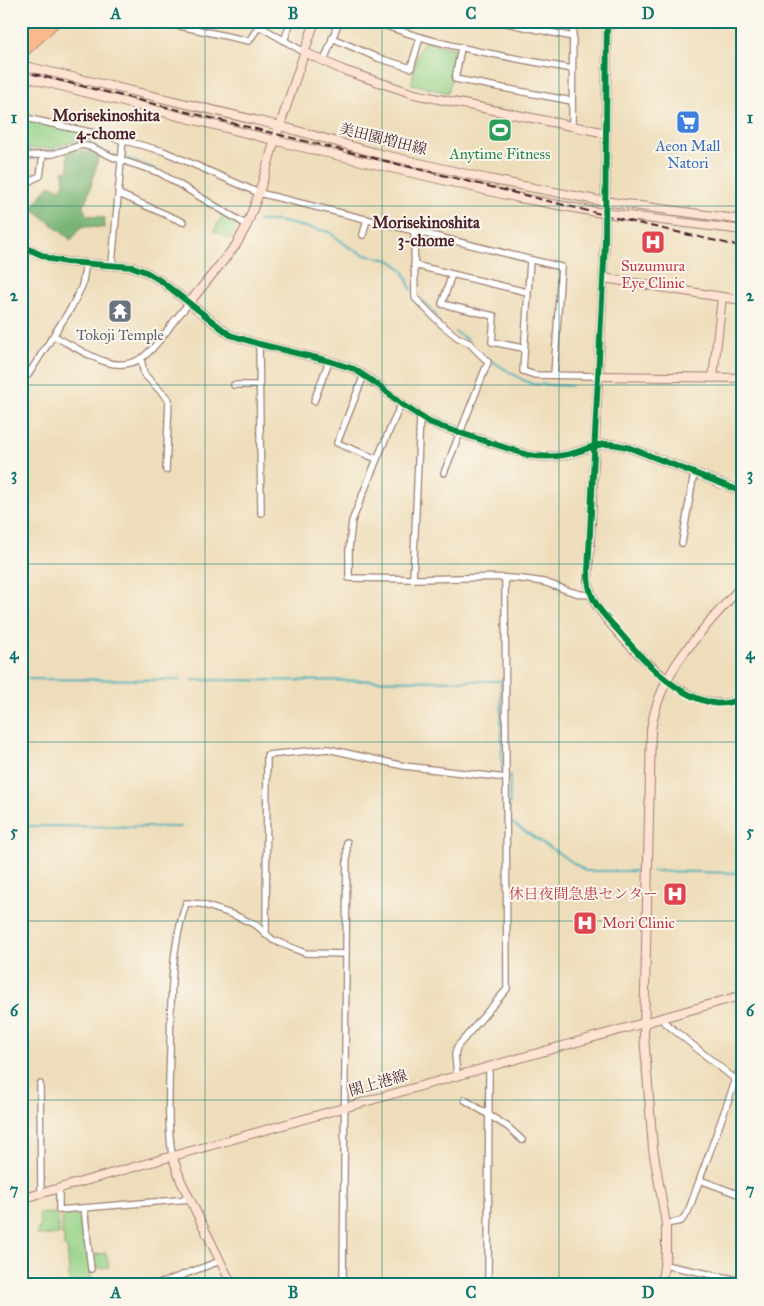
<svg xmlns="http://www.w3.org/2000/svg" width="764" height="1306" viewBox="0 0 764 1306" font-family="'IM FELL Great Primer','Noto Serif JP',serif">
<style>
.green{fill:#96d287;stroke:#707859}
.forest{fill:#78b474;stroke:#616a50}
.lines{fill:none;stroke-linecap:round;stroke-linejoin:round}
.stream{stroke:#3dadb9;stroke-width:2}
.street-casing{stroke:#9c7e72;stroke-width:8}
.secondary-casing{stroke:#9c7e72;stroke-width:10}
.highway-casing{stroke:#9c7e72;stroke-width:12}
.street{stroke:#fff;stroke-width:5.5}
.secondary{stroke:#fee3d2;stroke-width:8}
.highway{stroke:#fcba8e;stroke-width:10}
.rail{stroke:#4a1f2b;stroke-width:2;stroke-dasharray:8 4;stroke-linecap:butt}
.cycleway-casing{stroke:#fbf7ec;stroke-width:9}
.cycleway{stroke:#00873e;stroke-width:6}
.grid{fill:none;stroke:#0f766e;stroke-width:1;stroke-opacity:0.55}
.labels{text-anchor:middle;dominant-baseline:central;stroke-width:4;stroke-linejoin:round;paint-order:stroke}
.street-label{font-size:15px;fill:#4a1f2b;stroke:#fbf7ec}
.shop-label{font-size:15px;fill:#366cbe;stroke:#fbf7ec}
.leisure-label{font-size:15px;fill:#27864d;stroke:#fbf7ec}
.health-label{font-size:15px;fill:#be3a42;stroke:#fbf7ec}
.worship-label{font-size:15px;fill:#5b616d;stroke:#fbf7ec}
.neighbourhood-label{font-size:16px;font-weight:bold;fill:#4a1f2b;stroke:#fbf7ec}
.neatline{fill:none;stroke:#0f766e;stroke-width:2}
.grid-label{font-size:16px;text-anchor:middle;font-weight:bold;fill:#0f766e}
</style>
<rect width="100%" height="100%" fill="#fbf7ec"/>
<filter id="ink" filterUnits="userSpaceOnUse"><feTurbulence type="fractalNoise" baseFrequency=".02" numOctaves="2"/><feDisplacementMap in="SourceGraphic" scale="10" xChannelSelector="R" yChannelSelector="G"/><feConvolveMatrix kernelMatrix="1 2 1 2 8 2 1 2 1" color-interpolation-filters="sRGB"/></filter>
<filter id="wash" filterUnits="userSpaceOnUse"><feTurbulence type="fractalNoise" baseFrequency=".0096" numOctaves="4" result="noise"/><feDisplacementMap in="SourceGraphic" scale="20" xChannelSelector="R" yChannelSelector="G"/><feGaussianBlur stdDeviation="1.12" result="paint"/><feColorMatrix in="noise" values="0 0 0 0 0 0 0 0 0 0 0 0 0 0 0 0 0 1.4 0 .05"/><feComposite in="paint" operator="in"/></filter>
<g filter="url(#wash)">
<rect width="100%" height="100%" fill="#eeddba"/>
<g class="green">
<path d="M425 41 455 49 458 53 448 93 412 84C413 73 416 49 425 41Z"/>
<polygon points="21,119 93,134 91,141 73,141 52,148 21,149"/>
<polygon points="222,215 238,222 230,239 214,231"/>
<polygon points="83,1211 87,1256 93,1285 70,1285 67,1248 64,1247 64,1236 62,1236 62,1214"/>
<polygon points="58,1213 59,1235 37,1235 37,1229 40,1229 39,1214"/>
<polygon points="106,1253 109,1267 93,1269 91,1255"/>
</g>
<path class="forest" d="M81 150 99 155C95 169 90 195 83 205L86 215 105 218 104 228 82 226 71 240 32 208 49 185 60 189 64 183 63 171 69 170 67 151Z"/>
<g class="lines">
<g class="stream">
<path d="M21 152C31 152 40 153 50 151 76 147 75 136 103 150"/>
<polyline points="125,158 157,170"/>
<polyline points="258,221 277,221 329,232 349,247 365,255 389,260 396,264 404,272 411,289"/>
<polyline points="419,298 426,303 438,318"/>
<polyline points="455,332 468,340"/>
<polyline points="490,360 523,380 532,384 571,386"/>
<polyline points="21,679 180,680"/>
<polyline points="192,680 501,681 502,771"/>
<polyline points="510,775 509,821 586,871 644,871"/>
<polyline points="21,826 181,827"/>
<polyline points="653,871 743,873"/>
</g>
</g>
</g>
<g filter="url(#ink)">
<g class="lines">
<g class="street-casing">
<g id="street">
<polyline points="157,21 249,41 259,26 304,52"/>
<polyline points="251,21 259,26"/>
<path d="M374 21C437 47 506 56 572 69"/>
<polyline points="496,21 573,37"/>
<polyline points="332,38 378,58 411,68 420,37"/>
<polyline points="284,41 291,21"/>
<polyline points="461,48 455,79 572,101"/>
<polyline points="324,61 339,21"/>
<polyline points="21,117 103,135 163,151 259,193 561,267 554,375"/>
<polyline points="572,127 573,21"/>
<polyline points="21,156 53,154 82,145 91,147 115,158 160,173 247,225"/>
<polyline points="21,185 40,176 43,155"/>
<polyline points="119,194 183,222"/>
<polyline points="414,231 415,298 441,324 457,337 469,343 488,362 444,473"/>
<polyline points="363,235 367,219"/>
<polyline points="530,260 523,371 535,375 599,376"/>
<polyline points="112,264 123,140"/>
<polyline points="414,265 527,292"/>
<polyline points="452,274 442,304 494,316 492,342 523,348"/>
<path d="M54 336C71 345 88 356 106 362 138 372 153 349 169 328 175 319 182 312 189 303"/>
<polyline points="259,344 261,513"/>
<polyline points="141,359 144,374 169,400 166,470"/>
<polyline points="364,375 337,443 377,459"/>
<polyline points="21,379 28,375 71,308 82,286 86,263"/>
<polyline points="234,385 260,385"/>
<polyline points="314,401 329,361"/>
<polyline points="401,404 377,459 352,521 349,549 349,578 413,579"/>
<path d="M420 416 413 579C456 579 501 574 543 582 555 585 582 598 591 594"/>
<polyline points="682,543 694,473"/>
<path d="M667 680C693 697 711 709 743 698"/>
<polyline points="266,935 267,755 328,749 404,766 506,778"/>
<polyline points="662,1017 664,1022 736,1080 743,1090"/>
<polyline points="457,1075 455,1055 457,1047 507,989 505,578"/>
<polyline points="40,1084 41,1193"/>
<polyline points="465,1100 508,1127 522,1140"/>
<path d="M172 1155C167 1121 169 1086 170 1051 171 999 170 953 186 903L201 904 234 915 256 925 273 940 305 953 345 954"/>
<polyline points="700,1180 743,1196"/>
<polyline points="59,1188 59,1210 190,1199"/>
<polyline points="84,1208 91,1269"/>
<polyline points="666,1224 681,1221 688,1212 743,1060"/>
<polyline points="665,1265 743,1281"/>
<polyline points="156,1285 220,1261"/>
<polyline points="343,1285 347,842"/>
<polyline points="488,1285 489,1066"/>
</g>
</g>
<g class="secondary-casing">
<g id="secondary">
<path d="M607 21 605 242 588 581C590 590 592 599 597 606 616 634 642 658 667 680"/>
<polyline points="304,52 343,70 414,94 606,133"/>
<polyline points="21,65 280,126 376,153 488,179 596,200 743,220"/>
<polyline points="21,76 289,144 515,197 596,212 743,230"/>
<path d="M21 246 51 259 66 262 133 267 146 272 161 281 230 335 259 344 329 361 354 369 381 387 401 404 429 422 442 427 528 455C546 458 563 457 580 451 589 448 597 444 607 444 615 444 623 446 630 448L743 492"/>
<polyline points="604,278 722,297 713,378"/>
<polyline points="722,297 743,300"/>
<polyline points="189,303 236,245 247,225 259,193 275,140 315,21"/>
<polyline points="599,376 743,378"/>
<polyline points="172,1155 181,1181 232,1285"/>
<polyline points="21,1199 743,995"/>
<path d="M661 1285 666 1254V1224L653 1149 644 1035 651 730C660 667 704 630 743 584"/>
</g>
</g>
<g class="highway-casing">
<g id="highway">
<polyline points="21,41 42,21"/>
<polyline points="21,54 56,21"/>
</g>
</g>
<use href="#street" class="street"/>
<use href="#secondary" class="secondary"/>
<use href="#highway" class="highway"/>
<polyline class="rail" points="21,71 637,223 743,247"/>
<g class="cycleway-casing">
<g id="cycleway">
<path d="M607 21 605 242 588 571C588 578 588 586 591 593 595 606 606 617 615 627 641 657 672 695 713 703 723 705 733 702 743 698"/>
<path d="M21 246 51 259 66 262 133 267 146 272 161 281 230 335 259 344 329 361 354 369 381 387 401 404 429 422 442 427 528 455C546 458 563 457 580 451 589 448 597 444 607 444 615 444 623 446 630 448L743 492"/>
</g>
</g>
<use href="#cycleway" class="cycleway"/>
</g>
</g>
<path class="grid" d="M205 21V1285M382 21V1285M559 21V1285M21 206H743M21 385H743M21 564H743M21 742H743M21 921H743M21 1100H743"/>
<defs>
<g id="supermarket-square" transform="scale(1.25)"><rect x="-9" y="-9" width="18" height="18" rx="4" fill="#3f7fe0" stroke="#fbf7ec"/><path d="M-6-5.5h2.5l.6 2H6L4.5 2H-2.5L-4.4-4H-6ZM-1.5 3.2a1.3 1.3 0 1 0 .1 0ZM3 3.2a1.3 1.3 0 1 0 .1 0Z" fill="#fff"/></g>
<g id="stadium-square" transform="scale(1.25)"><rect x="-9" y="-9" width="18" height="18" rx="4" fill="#2e9e5b" stroke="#fbf7ec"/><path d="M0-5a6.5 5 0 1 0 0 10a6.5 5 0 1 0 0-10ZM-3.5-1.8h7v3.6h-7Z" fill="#fff"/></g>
<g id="hospital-square" transform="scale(1.25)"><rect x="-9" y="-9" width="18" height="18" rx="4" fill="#e0444e" stroke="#fbf7ec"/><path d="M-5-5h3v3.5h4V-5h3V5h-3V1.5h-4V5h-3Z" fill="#fff"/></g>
<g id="temple-square" transform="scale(1.25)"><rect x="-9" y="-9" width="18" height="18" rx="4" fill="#6b7280" stroke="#fbf7ec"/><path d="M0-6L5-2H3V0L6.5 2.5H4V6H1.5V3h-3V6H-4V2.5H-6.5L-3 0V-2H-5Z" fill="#fff"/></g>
</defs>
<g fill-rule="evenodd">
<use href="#supermarket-square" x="688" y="122"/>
<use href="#stadium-square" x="500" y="130"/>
<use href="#hospital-square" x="653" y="242"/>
<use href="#temple-square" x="120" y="311"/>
<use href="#hospital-square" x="675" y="894"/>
<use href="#hospital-square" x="585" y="923"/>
</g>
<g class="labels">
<g class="street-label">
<text transform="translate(383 139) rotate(14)">美田園増田線</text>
<text transform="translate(378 1083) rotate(-16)">閖上港線</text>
</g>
<g class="shop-label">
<text x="688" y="146">Aeon Mall<tspan x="688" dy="17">Natori</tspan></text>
</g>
<g class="leisure-label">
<text x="500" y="154">Anytime Fitness</text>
</g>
<g class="health-label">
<text x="653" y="266">Suzumura<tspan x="653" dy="17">Eye Clinic</tspan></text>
<text x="658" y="894" text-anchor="end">休日夜間急患センター</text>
<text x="602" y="923" text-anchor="start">Mori Clinic</text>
</g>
<g class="worship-label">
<text x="120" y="335">Tokoji Temple</text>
</g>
<g class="neighbourhood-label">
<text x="106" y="115">Morisekinoshita<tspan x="106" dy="18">4-chome</tspan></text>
<text x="426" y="222">Morisekinoshita<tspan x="426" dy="18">3-chome</tspan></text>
</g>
</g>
<rect width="764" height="1306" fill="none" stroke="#fbf7ec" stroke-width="55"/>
<rect x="28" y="28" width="708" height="1250" class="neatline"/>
<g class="grid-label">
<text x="116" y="19">A</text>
<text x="293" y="19">B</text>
<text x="471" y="19">C</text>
<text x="648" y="19">D</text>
<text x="14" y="123">1</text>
<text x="750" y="123">1</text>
<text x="14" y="301">2</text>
<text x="750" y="301">2</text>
<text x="14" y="480">3</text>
<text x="750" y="480">3</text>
<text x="14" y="659">4</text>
<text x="750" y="659">4</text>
<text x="14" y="837">5</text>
<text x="750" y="837">5</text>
<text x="14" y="1016">6</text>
<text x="750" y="1016">6</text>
<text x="14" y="1195">7</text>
<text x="750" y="1195">7</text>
<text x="116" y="1298">A</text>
<text x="293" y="1298">B</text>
<text x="471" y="1298">C</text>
<text x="648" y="1298">D</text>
</g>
</svg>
